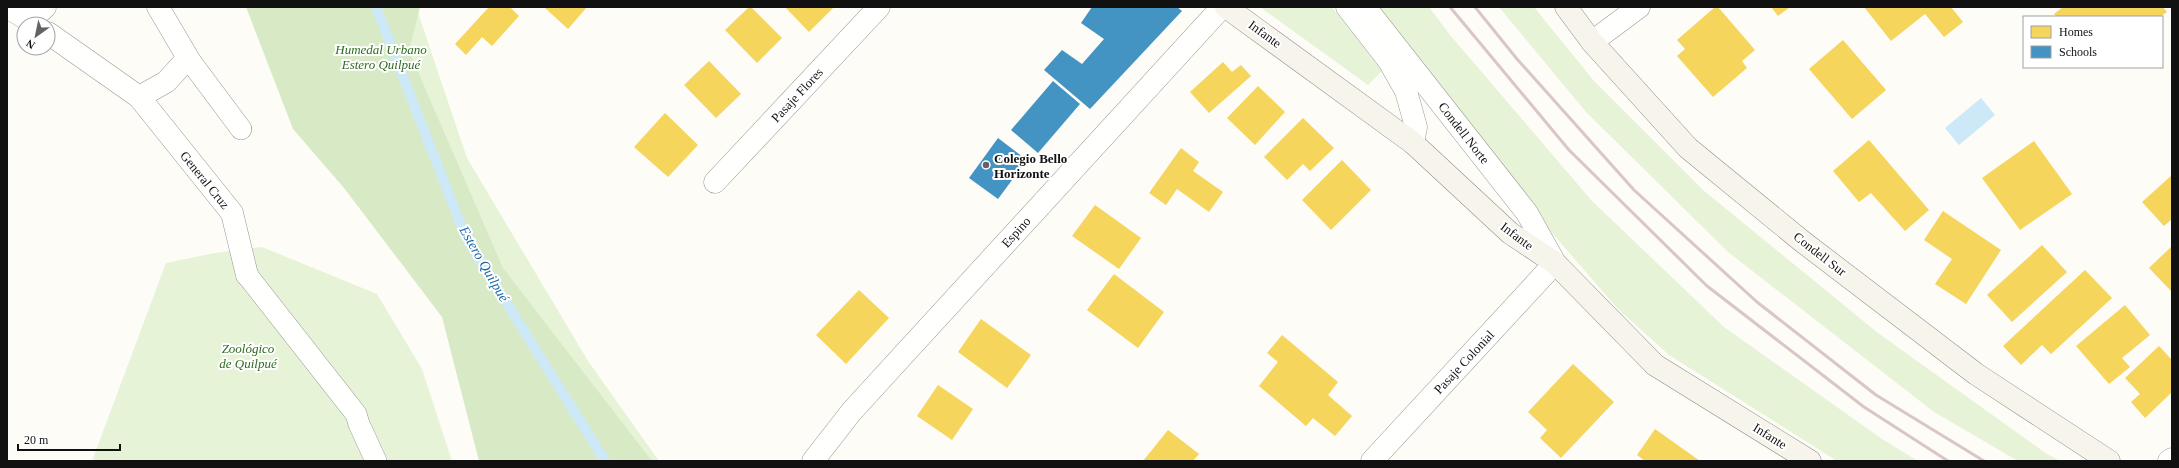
<svg xmlns="http://www.w3.org/2000/svg" width="2179" height="468" viewBox="0 0 2179 468" font-family="'Times New Roman',serif">
<style>
.green{fill:#e7f3d7}
.forest{fill:#d8eac5}
.water{fill:#cde8f7}
.homes{fill:#f6d55c}
.schools{fill:#4393c3}
.lines{fill:none;stroke-linecap:round;stroke-linejoin:round}
.stream{stroke:#cde8f7;stroke-width:10}
.lane-casing{stroke:#979795;stroke-width:22}
.street-casing{stroke:#979795;stroke-width:23}
.secondary-casing{stroke:#8e8d8b;stroke-width:23}
.lane{stroke:#fffffe;stroke-width:21}
.street{stroke:#fffffe;stroke-width:22}
.secondary{stroke:#f6f4eb;stroke-width:22}
.rail{stroke:#d9c6c7;stroke-width:3}
.poi-dot{fill:#646362;stroke:#fff;stroke-width:1.5}
.labels{text-anchor:middle;dominant-baseline:central;stroke-width:4;stroke-linejoin:round;paint-order:stroke}
.street-label{font-size:13px;fill:#111;stroke:#fff}
.park-label{font-size:13px;font-style:italic;fill:#2f6b1f;stroke:#fff}
.poi-label{font-size:13px;font-weight:bold;fill:#111;stroke:#fff;text-anchor:start}
.water-label{font-size:14px;font-style:italic;fill:#1768a6;stroke:#fff}
</style>
<rect width="100%" height="100%" fill="#fdfcf7"/>
<g class="green">
<polygon points="416,7 467,158 588,361 659,461 540,461 333,67"/>
<polygon points="1260,7 1332,7 1382,71 1368,85"/>
<polygon points="1377,7 1429,7 1450,35 1592,201 1724,327 1882,439 1918,461 1837,461 1669,355 1617,308 1534,212"/>
<polygon points="1499,7 1534,7 1594,81 1703,190 1878,333 2047,454 2060,461 2018,461 1934,412 1728,252 1586,112"/>
<polygon points="262,247 377,294 422,369 452,461 92,461 166,263 215,253"/>
</g>
<polygon class="forest" points="246,7 420,7 409,51 503,268 652,461 479,461 442,317 344,188 293,129"/>
<polygon class="water" points="1981,98 1995,115 1959,145 1945,128"/>
<g class="homes">
<polygon points="489,7 510,7 519,16 492,46 482,37 466,55 455,44"/>
<polygon points="544,7 587,7 568,29"/>
<polygon points="749,7 751,7 782,38 757,63 725,30"/>
<polygon points="785,7 834,7 809,32"/>
<polygon points="1715,7 1718,7 1755,50 1742,61 1747,68 1713,97 1677,56 1685,49 1677,40"/>
<polygon points="1771,7 1790,7 1778,16"/>
<polygon points="1864,7 1951,7 1963,22 1944,37 1925,14 1891,41"/>
<polygon points="2063,7 2163,7 2167,12 2160,17 2057,17 2054,14"/>
<polygon points="1843,40 1886,90 1852,119 1809,69"/>
<polygon points="709,61 741,94 716,118 684,85"/>
<polygon points="1223,62 1232,72 1241,65 1251,76 1209,113 1190,92"/>
<polygon points="1258,86 1285,112 1255,145 1227,118"/>
<polygon points="665,113 698,145 668,177 634,147"/>
<polygon points="1303,118 1334,148 1310,171 1303,164 1287,180 1264,157"/>
<polygon points="1869,140 1929,210 1905,231 1871,193 1859,202 1833,171"/>
<polygon points="2034,141 2072,194 2020,230 1982,178"/>
<polygon points="1181,148 1199,162 1193,171 1223,192 1209,212 1177,189 1166,205 1149,193"/>
<polygon points="1342,160 1371,190 1331,230 1302,200"/>
<polygon points="2172,175 2172,219 2164,226 2142,202"/>
<polygon points="1095,205 1141,238 1119,269 1072,236"/>
<polygon points="1943,211 2001,250 1966,304 1935,284 1952,259 1924,240"/>
<polygon points="2042,245 2067,272 2012,322 1987,295"/>
<polygon points="2172,246 2172,292 2149,268"/>
<polygon points="2085,270 2112,298 2051,354 2042,345 2021,365 2003,346"/>
<polygon points="1114,274 1164,312 1138,348 1087,310"/>
<polygon points="859,290 889,318 846,364 816,335"/>
<polygon points="2125,305 2150,335 2122,358 2130,367 2109,384 2076,346"/>
<polygon points="981,319 1031,355 1007,388 958,352"/>
<polygon points="1282,335 1338,382 1328,395 1352,416 1335,436 1313,418 1306,426 1259,386 1278,362 1267,353"/>
<polygon points="2159,346 2172,360 2172,392 2145,418 2131,402 2140,394 2125,378"/>
<polygon points="1573,364 1614,402 1561,458 1540,438 1547,430 1528,412"/>
<polygon points="938,385 973,409 952,440 917,416"/>
<polygon points="1655,429 1700,461 1645,461 1637,455"/>
<polygon points="1168,430 1199,454 1193,461 1143,461"/>
</g>
<g class="schools">
<polygon points="1092,7 1177,7 1182,11 1090,109 1044,70 1062,50 1082,64 1104,39 1081,23"/>
<polygon points="1053,81 1080,104 1038,153 1011,130"/>
<polygon points="998,138 1027,160 998,199 969,178"/>
</g>
<g class="lines">
<polyline class="stream" points="376,7 465,236 605,461"/>
<g class="lane-casing">
<g id="lane">
<polyline points="188,58 241,129"/>
<polyline points="247,275 356,414 359,424 376,461"/>
</g>
</g>
<g class="street-casing">
<g id="street">
<polyline points="7,7 35,24"/>
<polyline points="1347,7 1389,61 1406,91 1416,127 1413,143"/>
<polyline points="1365,7 1527,213 1555,263 1372,461"/>
<polyline points="30,21 45,7"/>
<polyline points="48,33 139,97 166,82 188,58 158,7"/>
<polyline points="1592,42 1639,7"/>
<polyline points="139,97 232,213 247,275"/>
<polyline points="715,182 879,7"/>
<polyline points="813,461 852,411 1222,7"/>
<polyline points="2169,461 2172,459"/>
</g>
</g>
<g class="secondary-casing">
<g id="secondary">
<polyline points="1226,7 1413,143 1510,233 1555,263 1655,365 1810,461"/>
<polyline points="1566,7 1592,42 1688,148 1803,242 1976,374 2109,461"/>
</g>
</g>
<use href="#lane" class="lane"/>
<use href="#street" class="street"/>
<use href="#secondary" class="secondary"/>
<g class="rail">
<polyline points="1450,7 1569,150 1707,286 1864,407 1948,461"/>
<polyline points="1475,7 1517,59 1634,190 1757,302 1876,395 1984,461"/>
</g>
</g>
<circle class="poi-dot" cx="986" cy="165" r="4"/>
<g class="labels">
<g class="street-label">
<text transform="translate(1265 34) rotate(36)">Infante</text>
<text transform="translate(797 95) rotate(-47)">Pasaje Flores</text>
<text transform="translate(1464 133) rotate(52)">Condell Norte</text>
<text transform="translate(205 180) rotate(51)">General Cruz</text>
<text transform="translate(1016 232) rotate(-48)">Espino</text>
<text transform="translate(1517 236) rotate(37)">Infante</text>
<text transform="translate(1820 254) rotate(38)">Condell Sur</text>
<text transform="translate(1464 362) rotate(-47)">Pasaje Colonial</text>
<text transform="translate(1770 436) rotate(32)">Infante</text>
</g>
<g class="park-label">
<text x="381" y="49">Humedal Urbano<tspan x="381" dy="15">Estero Quilpué</tspan></text>
<text x="248" y="348">Zoológico<tspan x="248" dy="15">de Quilpué</tspan></text>
</g>
<g class="poi-label">
<text x="994" y="158">Colegio Bello<tspan x="994" dy="15">Horizonte</tspan></text>
</g>
<g class="water-label">
<text transform="translate(484 264) rotate(60)">Estero Quilpué</text>
</g>
</g>
<rect width="2179" height="468" fill="none" stroke="#111111" stroke-width="16"/>
<rect x="2023" y="16" width="140" height="52" fill="#ffffff" stroke="#a0a0a0"/>
<rect x="2031" y="26" width="20" height="12" fill="#f6d55c" stroke="#a0a0a0"/>
<text x="2059" y="36" font-size="12" fill="#111111">Homes</text>
<rect x="2031" y="46" width="20" height="12" fill="#4393c3" stroke="#a0a0a0"/>
<text x="2059" y="56" font-size="12" fill="#111111">Schools</text>
<g transform="translate(36 36) rotate(213)"><circle r="19" fill="#ffffff" stroke="#a0a0a0"/>
<path d="M0-3L7 15L0 10L-7 15Z" fill="#646362"/>
<text y="-6" font-size="11" font-weight="bold" text-anchor="middle" fill="#111111">N</text>
</g>
<path d="M18 444v6h102v-6" fill="none" stroke="#111111" stroke-width="2"/>
<text x="24" y="444" font-size="12" fill="#111111" stroke="#ffffff" stroke-width="3" paint-order="stroke">20 m</text>
</svg>
